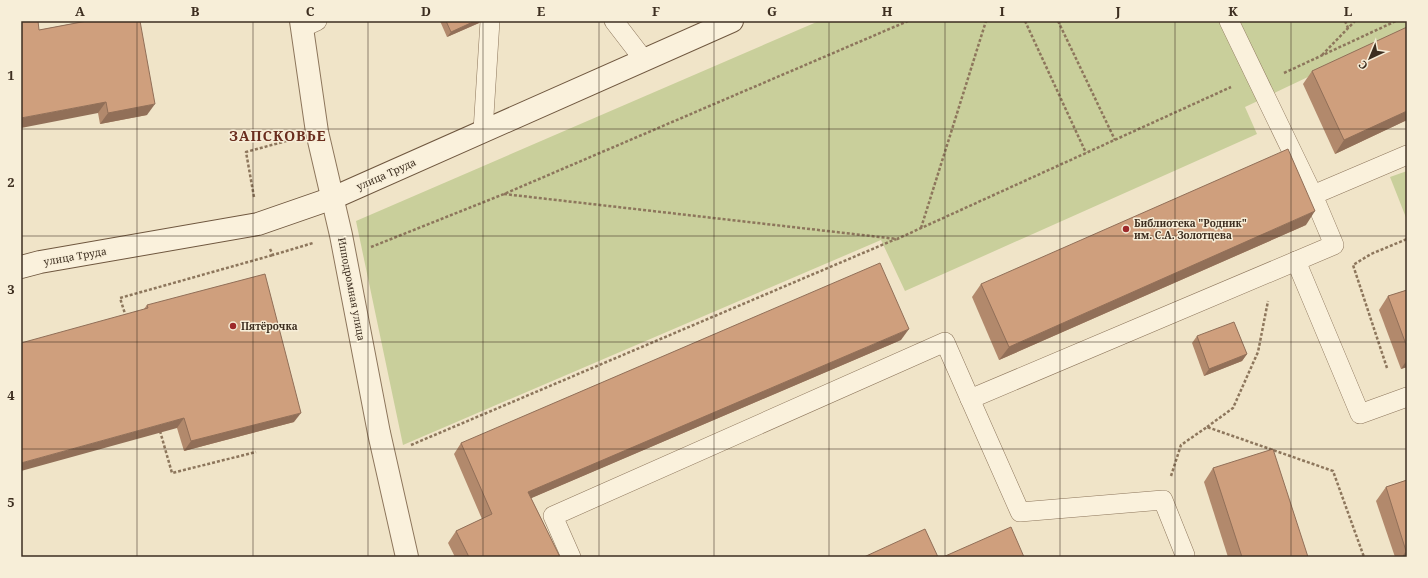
<svg xmlns="http://www.w3.org/2000/svg" width="1428" height="578" viewBox="0 0 1428 578" font-family="'Noto Serif',serif">
<style>
.green{fill:#c9cf9b}
.lines{fill:none;stroke-linecap:round;stroke-linejoin:round}
.service-casing{stroke:#8d765c;stroke-width:20}
.minor-casing{stroke:#8d765c;stroke-width:24}
.secondary-casing{stroke:#6f573f;stroke-width:24}
.path{stroke:#8d765c;stroke-width:2.5;stroke-dasharray:3 2;stroke-linecap:butt}
.service{stroke:#faf1dc;stroke-width:19}
.minor{stroke:#faf1dc;stroke-width:22}
.secondary{stroke:#faf1dc;stroke-width:22}
.wall{fill:#b2896c}
.shaded-wall{fill:#916f58}
.building{fill:#cf9f7d;stroke:#916f58}
.grid{fill:none;stroke:#3d2e20;stroke-width:1;stroke-opacity:0.55}
.poi-dot{fill:#9e2a2b;stroke:#f7eed8;stroke-width:1.5}
.labels{text-anchor:middle;dominant-baseline:central;stroke-width:3;stroke-linejoin:round;paint-order:stroke}
.street-label{font-size:10px;fill:#3d2e20;stroke:#f7eed8}
.poi-label{font-size:10px;font-weight:bold;fill:#3d2e20;stroke:#f7eed8;text-anchor:start}
.district-label{font-size:14px;font-weight:bold;letter-spacing:1px;fill:#6b2e1e;stroke:#f7eed8}
.neatline{fill:none;stroke:#3d2e20;stroke-width:1.5}
.grid-label{font-size:13px;text-anchor:middle;font-weight:bold;fill:#3d2e20}
</style>
<rect width="100%" height="100%" fill="#f0e4c8"/>
<g class="green">
<polygon points="819,21 1407,21 1407,30 1245,107 1257,134 905,291 881,240 403,445 356,221"/>
<polygon points="1407,171 1407,220 1390,177"/>
</g>
<g class="lines">
<g class="service-casing">
<g id="service">
<polyline points="614,21 644,60"/>
<polyline points="1229,21 1313,195"/>
<polyline points="302,28 317,21"/>
<polyline points="483,131 490,21"/>
<polyline points="1296,261 1360,414 1407,397"/>
<polyline points="970,399 1020,512 1163,500 1185,555"/>
<polyline points="571,557 553,516 945,342 970,399 1334,245 1313,195 1407,155"/>
</g>
</g>
<g class="minor-casing">
<polyline id="minor" points="301,21 317,132 341,235 379,433 407,557"/>
</g>
<g class="secondary-casing">
<polyline id="secondary" points="21,267 40,262 258,224 333,198 732,21"/>
</g>
<g class="path">
<polyline points="1025,21 1086,153"/>
<polyline points="1058,21 1115,140"/>
<polyline points="1345,21 1348,28"/>
<polyline points="1322,55 1355,21"/>
<polyline points="1284,73 1396,21"/>
<polyline points="504,194 897,239 1231,87"/>
<polyline points="254,197 246,152 290,140"/>
<polyline points="921,228 986,21"/>
<polyline points="371,247 504,194 908,21"/>
<polyline points="270,249 273,255 313,243"/>
<polyline points="126,317 120,298 273,255"/>
<polyline points="1387,368 1353,265 1371,254 1407,239"/>
<polyline points="1207,427 1233,408 1258,352 1268,301"/>
<polyline points="160,431 172,473 256,452"/>
<polyline points="411,445 896,239"/>
<polyline points="1171,476 1181,445 1207,427 1333,471 1364,557"/>
</g>
<use href="#service" class="service"/>
<use href="#minor" class="minor"/>
<use href="#secondary" class="secondary"/>
</g>
<g class="wall">
<polygon points="80,21 140,21 147,115 100,124 98,113 39,30 80,22"/>
<polygon points="440,21 480,21 479,23 447,37"/>
<polygon points="1312,71 1407,120 1335,154 1303,84"/>
<polygon points="1306,225 999,360 972,297 981,284"/>
<polygon points="1407,290 1407,367 1401,369 1379,310 1388,296"/>
<polygon points="147,305 294,422 184,451 177,428 144,309"/>
<polygon points="1197,336 1247,354 1242,361 1204,376 1192,343"/>
<polygon points="901,340 531,498 560,557 455,557 448,543 456,531 482,519 454,454 461,443"/>
<polygon points="1213,468 1308,557 1228,557 1204,482"/>
<polygon points="1407,480 1407,557 1395,557 1376,501 1386,487"/>
</g>
<g class="shaded-wall">
<polygon points="475,21 480,21 479,23 447,37 451,32"/>
<polygon points="106,102 98,113 21,128 21,118"/>
<polygon points="155,104 147,115 100,124 108,113"/>
<polygon points="1407,111 1407,120 1335,154 1344,140"/>
<polygon points="1315,211 1306,225 999,360 1009,347"/>
<polygon points="909,329 901,340 520,503 528,492"/>
<polygon points="1247,354 1242,361 1204,376 1209,369"/>
<polygon points="1407,360 1407,367 1401,369"/>
<polygon points="301,413 294,422 184,451 191,441"/>
<polygon points="184,418 177,428 21,471 21,463"/>
<polygon points="1406,551 1407,551 1407,557 1402,557"/>
</g>
<g class="building">
<polygon points="21,21 38,21 39,30 87,21 140,21 155,104 108,113 106,102 21,118"/>
<polygon points="446,21 475,21 451,32"/>
<polygon points="1407,27 1407,111 1344,140 1312,71"/>
<polygon points="1288,149 1315,211 1009,347 981,284"/>
<polygon points="880,263 909,329 528,492 560,557 469,557 456,531 492,514 461,443"/>
<polygon points="265,274 301,413 191,441 184,418 21,463 21,343 148,308 147,305"/>
<polygon points="1407,290 1407,347 1388,296"/>
<polygon points="1234,322 1247,354 1209,369 1197,336"/>
<polygon points="1273,449 1308,557 1242,557 1213,468"/>
<polygon points="1407,480 1407,551 1406,551 1386,487"/>
<polygon points="1011,527 1024,557 943,557"/>
<polygon points="925,529 938,557 864,557"/>
</g>
<path class="grid" d="M137 21V557M253 21V557M368 21V557M483 21V557M599 21V557M714 21V557M829 21V557M945 21V557M1060 21V557M1175 21V557M1291 21V557M21 129H1407M21 236H1407M21 342H1407M21 449H1407"/>
<g class="poi-dot">
<circle cx="1126" cy="229" r="4"/>
<circle cx="233" cy="326" r="4"/>
</g>
<g class="labels">
<g class="street-label">
<text transform="translate(386 174) rotate(-24)">улица Труда</text>
<text transform="translate(75 256) rotate(-10)">улица Труда</text>
<text transform="translate(352 289) rotate(79)">Ипподромная улица</text>
</g>
<g class="poi-label">
<text x="1134" y="223">Библиотека "Родник"<tspan x="1134" dy="12">им. С.А. Золотцева</tspan></text>
<text x="241" y="326">Пятёрочка</text>
</g>
<g class="district-label">
<text x="278" y="135">ЗАПСКОВЬЕ</text>
</g>
</g>
<rect width="1428" height="578" fill="none" stroke="#f7eed8" stroke-width="44"/>
<g transform="translate(1370 58) rotate(224)" stroke="#f7eed8" stroke-width="3" paint-order="stroke">
<path d="M0-3L7 15L0 10L-7 15Z" fill="#3d2e20"/>
<text y="-6" font-size="11" font-weight="bold" text-anchor="middle" fill="#3d2e20">С</text>
</g>
<rect x="22" y="22" width="1384" height="534" class="neatline"/>
<g class="grid-label">
<text x="80" y="16">A</text>
<text x="195" y="16">B</text>
<text x="310" y="16">C</text>
<text x="426" y="16">D</text>
<text x="541" y="16">E</text>
<text x="656" y="16">F</text>
<text x="772" y="16">G</text>
<text x="887" y="16">H</text>
<text x="1002" y="16">I</text>
<text x="1118" y="16">J</text>
<text x="1233" y="16">K</text>
<text x="1348" y="16">L</text>
<text x="11" y="80">1</text>
<text x="11" y="187">2</text>
<text x="11" y="294">3</text>
<text x="11" y="400">4</text>
<text x="11" y="507">5</text>
</g>
</svg>
